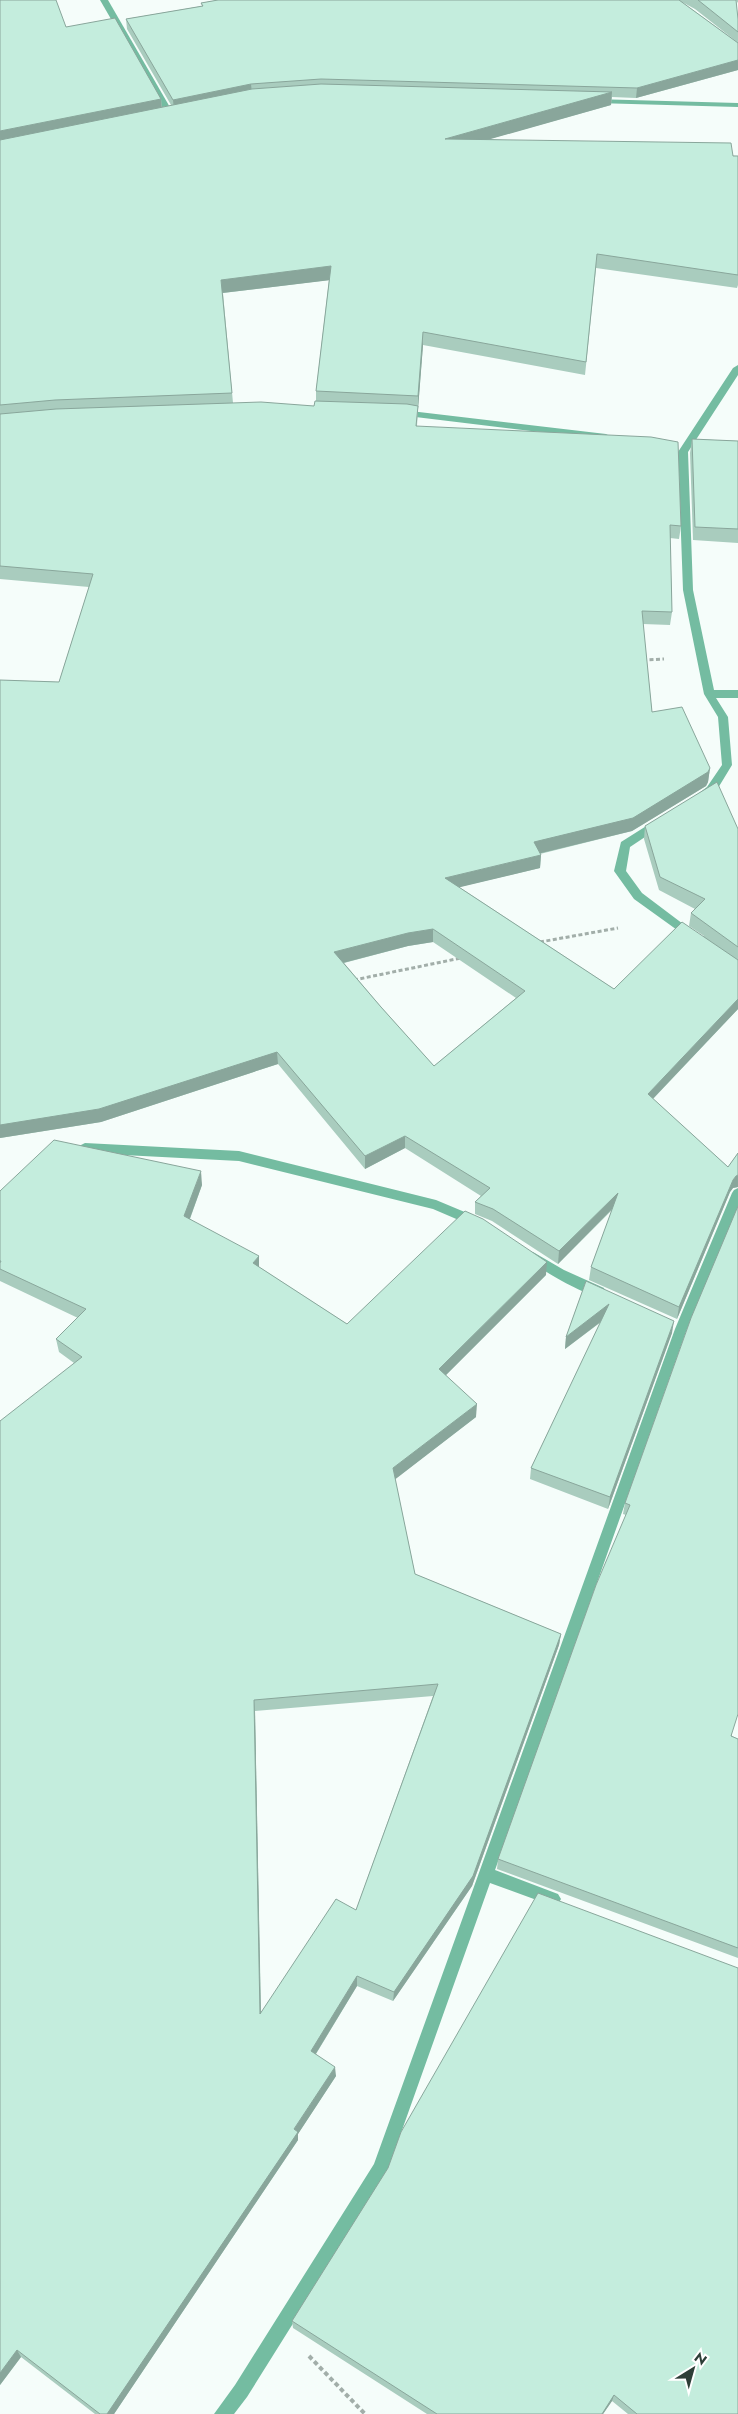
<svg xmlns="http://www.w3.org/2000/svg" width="738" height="2414" viewBox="0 0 738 2414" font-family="Jost,sans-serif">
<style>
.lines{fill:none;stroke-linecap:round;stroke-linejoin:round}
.path-far1{stroke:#a2aea9;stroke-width:3;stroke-dasharray:4 2.5;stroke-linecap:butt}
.path{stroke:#a2aea9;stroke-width:4;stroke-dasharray:4.5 3;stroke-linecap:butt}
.minor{fill:#74bca1;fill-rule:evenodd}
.wall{fill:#a9ccbe;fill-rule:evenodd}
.shaded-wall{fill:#89a69b}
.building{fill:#c4eddd;stroke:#89a69b;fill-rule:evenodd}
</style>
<rect width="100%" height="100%" fill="#f5fdfa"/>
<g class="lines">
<g class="path-far1">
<polyline points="643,660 664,659"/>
<polyline points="540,942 618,928"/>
<polyline points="354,980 461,958"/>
</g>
<polyline class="path" points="309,2356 365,2414"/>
<g class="minor">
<polygon points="100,0 108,0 175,116 174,118 167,116"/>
<polygon points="593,99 738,103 738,107 596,103 593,103"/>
<polygon points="738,365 738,375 688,452 693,590 714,690 738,690 738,698 716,698 728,717 732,765 715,793 703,798 698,794 707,787 722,765 718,717 704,694 683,590 678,452 733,368"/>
<polygon points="402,410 606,434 611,437 606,440 399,415 397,413"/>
<polygon points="659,818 663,819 665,822 663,825 630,847 626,871 642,893 695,933 697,936 695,939 691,940 634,899 614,871 621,842"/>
<polygon points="85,1143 239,1151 436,1200 479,1218 481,1222 479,1226 475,1227 433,1209 239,1161 85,1153 81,1151 79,1148 81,1145"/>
<polygon points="738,1188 738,1208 687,1329 495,1870 558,1894 561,1899 558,1904 553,1906 490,1883 386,2175 247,2397 234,2414 214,2414 235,2385 374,2164 675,1329 732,1193 734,1190"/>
<path d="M533 1252 564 1270 604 1288 605 1292 604 1296C590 1300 541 1269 529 1261L527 1257 529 1253Z"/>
</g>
</g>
<g class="wall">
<path d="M0 0 66 27 161 99 162 107 171 105 127 29 126 19 202 6 201 3 218 0H738V3L736 0 738 19V70L636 98 612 97 611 105 489 139 738 156V285L737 288 596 268 585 375 423 345 418 409 417 426 681 526 679 539 670 538 672 612 670 625 643 624 652 712 710 768 708 782 706 786 632 831 540 854 541 855 540 868 459 887 614 989 704 936 689 926 691 913 695 909 659 890 644 839 645 826 738 829V1009L653 1099 728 1167 738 1153V1187L733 1188 730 1192 677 1319 589 1280 591 1267 612 1210 558 1264 492 1221 475 1214V1202L481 1196 405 1148 365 1169 278 1064 101 1122 0 1138V680L59 682 89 587 0 579ZM682 2 695 9 737 42ZM329 280 316 391V401L314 406 233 403 223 293ZM433 942 516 998 434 1066 381 1007 344 963 408 946Z"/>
<polygon points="692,439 738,441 738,543 693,540 690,453"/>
<path d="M202 1185 190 1219 259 1267 347 1324 546 1275 446 1375 476 1417 395 1479 415 1574 561 1634 559 1645 472 1886 393 2001 357 1986 316 2054 336 2076 298 2134V2140L114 2414H95L21 2357 0 2385 74 1363 59 1352 56 1339 78 1318 0 1281V1191ZM433 1696 356 1910 261 2012 255 1711Z"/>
<polygon points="738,1206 732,1736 738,1739 738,1958 497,1869 498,1859 626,1515 623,1514 625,1503"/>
<polygon points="586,1281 672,1333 608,1509 530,1479 531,1468 601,1322 565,1349 566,1337"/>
<polygon points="292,2321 738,2414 628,2414 612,2401 603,2414 427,2414 293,2328"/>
</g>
<g class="shaded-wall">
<polygon points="738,60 738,70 636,98 637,88"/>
<polygon points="251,84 252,94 174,110 173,100"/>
<polygon points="612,92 611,105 445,152 445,139"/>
<polygon points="161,99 162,112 0,144 0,131"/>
<polygon points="331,266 331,280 222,293 221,280"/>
<polygon points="423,332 423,345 418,409 418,396"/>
<polygon points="710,768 708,782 706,786 632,831 533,855 534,842"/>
<polygon points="541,855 540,868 444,891 445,878"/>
<polygon points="433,929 433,942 408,946 335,965 334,952 408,933"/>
<polygon points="738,999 738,1009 646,1106 648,1094"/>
<polygon points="277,1052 278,1064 101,1122 0,1138 0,1125"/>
<polygon points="405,1136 405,1148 365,1169 365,1156"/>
<polygon points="201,1171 202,1185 186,1229 184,1216"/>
<polygon points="738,1175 738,1187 733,1188 730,1192 677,1319 679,1307 733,1180 736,1176"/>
<polygon points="618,1193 616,1205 558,1264 559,1251"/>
<polygon points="259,1256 259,1269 253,1263"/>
<polygon points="547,1262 546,1275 439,1382 439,1369"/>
<polygon points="609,1304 607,1317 565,1349 566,1337"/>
<polygon points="674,1321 672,1333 608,1509 610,1497"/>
<polygon points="477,1404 476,1417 393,1481 393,1468"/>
<polygon points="561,1634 559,1645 472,1886 393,2001 394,1992"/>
<polygon points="254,1700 255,1711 261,2023 260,2014"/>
<polygon points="357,1976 357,1986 312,2060 311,2051"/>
<polygon points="335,2067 336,2076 298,2134 298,2140 114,2414 107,2414"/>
<polygon points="17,2350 21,2357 0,2385 0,2373"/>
<polygon points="614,2395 612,2401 603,2414 602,2414"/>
</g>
<g class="building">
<polygon points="0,0 56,0 66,27 115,18 161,99 0,131"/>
<polygon points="218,0 679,0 738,43 738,60 637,88 321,79 251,84 173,100 126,19 203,6 201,3"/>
<polygon points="698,0 736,0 738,19 738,32"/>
<polygon points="321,84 612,92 445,139 731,143 733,156 738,156 738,275 597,254 586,362 423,332 418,396 316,391 331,266 221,280 232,393 55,400 0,405 0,140 252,89"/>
<path d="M315 401 407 404 418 406 416 426 651 437 678 442 681 526 670 525 672 612 642 611 652 712 682 707 710 768 708 772 633 818 534 842 541 855 445 878 614 989 682 922 738 960V999L648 1094 728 1167 738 1153V1175L736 1176 733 1180 679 1307 591 1267 618 1193 559 1251 493 1209 475 1202 490 1188 405 1136 365 1156 277 1052 99 1109 0 1125V680L59 682 93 574 0 566V414L56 409 261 402 314 406ZM433 929 525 991 434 1066 381 1007 334 952 408 933Z"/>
<polygon points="692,439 738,441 738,529 695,527"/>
<polygon points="717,782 738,829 738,947 691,913 705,899 660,877 645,826"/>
<path d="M54 1140 201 1171 184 1216 259 1256 253 1263 347 1324 465 1211 483 1219 547 1262 439 1369 477 1404 393 1468 415 1574 561 1634 473 1876 394 1992 357 1976 311 2051 335 2067 294 2129 298 2132 107 2414H100L17 2350 0 2373V1421L82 1357 56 1339 86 1309 0 1269V1263L1 1261H0V1191ZM438 1684 356 1910 336 1899 260 2014 254 1700Z"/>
<polygon points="738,1206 738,1714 731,1736 738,1739 738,1948 498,1859 596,1585 630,1505 625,1503 691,1318"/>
<polygon points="586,1281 674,1321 610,1497 531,1468 609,1304 566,1337"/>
<polygon points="538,1893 738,1968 738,2414 637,2414 614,2395 602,2414 437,2414 292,2321 388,2168 401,2132"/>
</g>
<g transform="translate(693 2369) rotate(37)" stroke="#ffffff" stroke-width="4" paint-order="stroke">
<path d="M0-4L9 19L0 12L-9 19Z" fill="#2d3e37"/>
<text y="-8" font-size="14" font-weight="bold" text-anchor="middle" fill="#2d3e37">N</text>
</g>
</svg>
